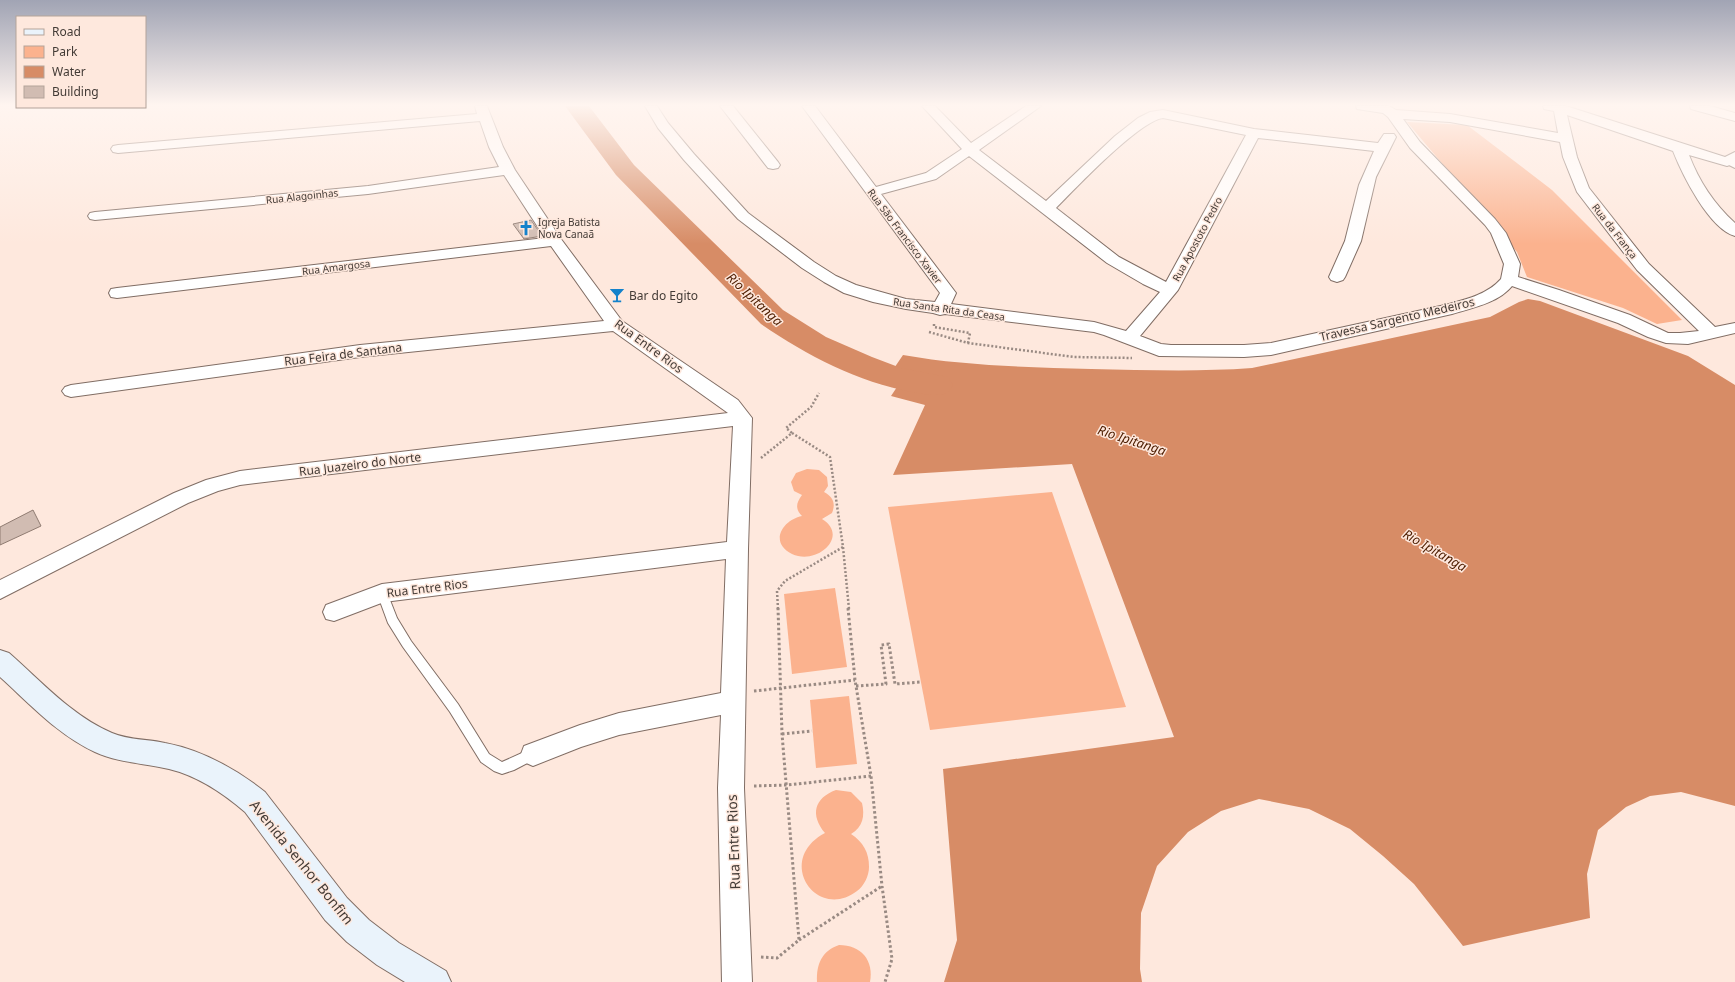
<svg xmlns="http://www.w3.org/2000/svg" width="1735" height="982" viewBox="0 0 1735 982" font-family="'Noto Sans',sans-serif">
<style>
.green{fill:#fbb28e}
.water{fill:#d78c66}
.lines{fill:none;stroke-linecap:round;stroke-linejoin:round}
.river{fill:#d78c66;fill-rule:evenodd}
.building{fill:#d1bcb2;stroke:#8f7b71}
.lane-casing{stroke:#806d64;stroke-width:2}
.street-casing{stroke:#806d64;stroke-width:2}
.secondary-casing{stroke:#806d64;stroke-width:2}
.path-far1{stroke:#998a83;stroke-width:2.5;stroke-dasharray:2 2;stroke-linecap:butt}
.path{stroke:#998a83;stroke-width:3;stroke-dasharray:2.5 2.5;stroke-linecap:butt}
.lane{fill:#fff;fill-rule:evenodd}
.street{fill:#fff;fill-rule:evenodd}
.secondary{fill:#eaf3fb;fill-rule:evenodd}
.labels{text-anchor:middle;dominant-baseline:central;stroke-width:3;stroke-linejoin:round;paint-order:stroke}
.far-street-label{font-size:10px;fill:#433b36;stroke:#fee8dd}
.far-poi-label{font-size:10px;fill:#433b36;stroke:#fee8dd;text-anchor:start}
.poi-label{font-size:12px;fill:#433b36;stroke:#fee8dd;text-anchor:start}
.street-label{font-size:12px;fill:#433b36;stroke:#fee8dd}
.water-label{font-size:13px;font-style:italic;fill:#4d1d01;stroke:#fee8dd}
.near-street-label{font-size:14px;fill:#433b36;stroke:#fee8dd}
</style>
<rect width="100%" height="100%" fill="#fee8dd"/>
<g class="green">
<polygon points="1407,122 1467,125 1552,190 1682,320 1657,324 1623,308 1527,277 1517,252"/>
<path d="M807 469 819 470 827 477 828 486 824 492C833 497 836 503 832 513L822 519C850 536 817 566 792 554 769 543 782 520 802 516 795 509 796 503 802 495L794 491 791 482 796 473Z"/>
<polygon points="1052,492 1126,707 930,730 888,507"/>
<polygon points="835,588 847,667 792,674 784,594"/>
<polygon points="849,696 857,764 816,768 810,700"/>
<path d="M836 790 851 792 862 803C865 816 863 827 851 834 863 842 869 852 869 867 869 876 864 886 857 891 817 922 774 860 825 833 810 815 814 798 836 790Z"/>
<path d="M839 945C861 945 874 960 870 982H817C816 964 822 951 839 945Z"/>
</g>
<path class="water" d="M1528 299 1540 301 1688 356 1735 385V806L1681 792 1650 796 1626 807 1598 830 1587 874 1590 918 1463 946 1414 884 1383 856 1350 829 1309 809 1259 799 1221 811 1188 832 1157 866 1141 913 1140 969 1142 982H944L957 940 943 769 1174 737 1072 464 893 475 925 405 891 396 897 387 884 383 903 355C965 366 1028 367 1091 369 1144 370 1198 372 1252 368L1490 317 1519 302Z"/>
<g class="lines">
<path class="river" d="M565 106H589L634 165 783 310 826 337 872 357 901 368 948 377 953 385 948 393C934 397 926 394 912 392 858 382 806 355 761 324L616 175Z"/>
</g>
<g class="building">
<polygon points="531,220 542,236 524,239 513,224"/>
<polygon points="33,510 41,526 0,545 0,527"/>
</g>
<g class="lines">
<g class="lane-casing">
<g id="lane">
<polygon points="1727,160 1735,163 1735,168 1725,163 1725,161"/>
<polygon points="382,588 386,590 397,618 411,641 458,704 489,754 502,762 533,748 537,750 539,754 537,758 514,770 502,774 494,771 481,762 450,712 403,647 388,623 377,593 378,590"/>
</g>
</g>
<g class="street-casing">
<g id="street">
<polygon points="475,106 487,106 503,147 515,170 561,239 622,321 738,400 752,418 748,549 744,788 752,982 722,982 718,788 721,715 619,735 581,747 533,766 524,762 521,754 524,746 580,725 619,713 721,693 726,559 384,602 334,621 326,619 323,612 326,605 382,584 727,542 733,426 240,485 218,491 188,503 0,599 0,580 174,493 206,480 240,471 728,413 613,331 360,357 71,397 65,395 62,391 65,387 71,385 360,345 604,321 551,246 117,298 111,297 109,293 111,289 117,288 545,238 504,175 368,194 95,220 90,219 88,216 90,213 95,212 368,186 499,167 489,147 480,121 118,153 113,152 111,149 113,146 118,145 477,114"/>
<path d="M645 106H657L668 123 694 154 748 213 814 262 836 276 856 285 906 299 935 302 940 293 802 106H815L876 187 926 173 962 149 922 106H935L971 143 1026 106H1041L979 150 1046 201 1115 136 1138 118 1150 112 1163 110 1254 129 1378 143 1384 134H1394L1396 137 1376 177 1361 241 1345 277 1343 280 1337 282 1331 280 1329 277 1345 241 1359 185 1374 151 1258 138 1178 290 1140 336 1161 344 1171 345H1244L1271 343 1445 305C1464 300 1487 295 1501 279L1504 264 1491 233 1485 225 1410 148 1388 117 1383 113 1357 109 1356 106H1389L1396 110 1450 114 1558 133 1554 111 1544 109 1543 106H1566L1725 157 1735 152V163L1727 166 1689 155C1699 181 1714 204 1735 223V236C1709 229 1682 174 1673 151L1567 115 1577 157 1589 188 1649 264 1715 327 1735 323V333L1688 344 1666 343 1648 337 1618 323 1512 286C1498 303 1472 308 1452 314L1271 355 1244 357 1159 356 1104 335 1094 332 945 314 940 315 933 313 906 309 873 302 844 293 824 282 802 268 738 219 684 160 658 128ZM1163 118 1246 135 1166 282 1119 257 1056 208C1076 188 1139 121 1163 118ZM1403 119 1450 122 1560 142 1563 157 1577 192 1637 270 1699 331 1680 333H1668L1630 315 1559 290 1518 277 1520 264 1506 233 1495 219 1420 142ZM969 156 1107 263 1143 284 1160 292 1126 331 1094 322 951 304 956 293 881 194 936 179Z"/>
<polygon points="720,106 733,106 778,162 780,165 778,168 773,169 768,168"/>
<polygon points="1690,106 1710,106 1735,113 1735,121 1691,109"/>
</g>
</g>
<g class="secondary-casing">
<path id="secondary" d="M0 650 9 653C41 681 72 716 112 733 128 740 148 739 165 743 202 750 236 769 265 792L347 898 369 920 399 943 446 971 451 982H405L377 965 347 942 325 920 245 812C223 793 198 776 169 769 144 763 119 763 95 752 58 735 30 704 0 677Z"/>
</g>
<g class="path-far1">
<polyline points="934,324 934,327 970,333 968,343"/>
<polyline points="929,332 968,343 1074,357 1132,358"/>
<polyline points="792,433 830,457 843,547 849,609"/>
<polyline points="761,458 792,433 786,428 811,407 819,393"/>
<polyline points="778,609 777,591 785,581 843,547"/>
</g>
<g class="path">
<polyline points="848,608 855,680 871,776 882,886 892,959 885,982"/>
<polyline points="856,686 886,684 881,645 889,644 895,684 921,682"/>
<polyline points="754,691 855,680"/>
<polyline points="782,734 812,731"/>
<polyline points="754,786 787,785 871,776"/>
<polyline points="799,940 882,886"/>
<polyline points="761,957 777,958 799,940 782,734 778,608"/>
</g>
<use href="#lane" class="lane"/>
<use href="#street" class="street"/>
<use href="#secondary" class="secondary"/>
</g>
<linearGradient id="sky" x2="0" y2="1"><stop stop-color="#a1a4b4"/><stop offset="0.43" stop-color="#fff5f0"/><stop offset="1" stop-color="#fff5f0" stop-opacity="0"/></linearGradient>
<rect width="1735" height="244" fill="url(#sky)"/>
<defs>
<g id="church-bare" transform="scale(1.2)"><path d="M-1.2-6h2.4v3.5h3.3v2.4h-3.3V6h-2.4V-.1h-3.3v-2.4h3.3Z" fill="#1482cb" stroke="#fee8dd" stroke-width="2.5" paint-order="stroke"/></g>
<g id="bar-bare" transform="scale(1.2)"><path d="M-6-5H6L.8 .8V4.5H3.5V6h-7V4.5H-.8V.8Z" fill="#1482cb" stroke="#fee8dd" stroke-width="2.5" paint-order="stroke"/></g>
</defs>
<g fill-rule="evenodd">
<use href="#church-bare" x="526" y="228"/>
<use href="#bar-bare" x="617" y="295"/>
</g>
<g class="labels">
<g class="far-street-label">
<text transform="translate(302 196) rotate(-6)">Rua Alagoinhas</text>
<text transform="translate(1615 231) rotate(52)">Rua da França</text>
<text transform="translate(905 236) rotate(53)">Rua São Francisco Xavier</text>
<text transform="translate(1197 239) rotate(-62)">Rua Apostoto Pedro</text>
<text transform="translate(336 267) rotate(-7)">Rua Amargosa</text>
<text transform="translate(949 309) rotate(8)">Rua Santa Rita da Ceasa</text>
</g>
<g class="far-poi-label">
<text x="538" y="222">Igreja Batista<tspan x="538" dy="12">Nova Canaã</tspan></text>
</g>
<g class="poi-label">
<text x="629" y="295">Bar do Egito</text>
</g>
<g class="street-label">
<text transform="translate(1397 319) rotate(-13)">Travessa Sargento Medeiros</text>
<text transform="translate(649 346) rotate(36)">Rua Entre Rios</text>
<text transform="translate(343 354) rotate(-7)">Rua Feira de Santana</text>
<text transform="translate(360 464) rotate(-7)">Rua Juazeiro do Norte</text>
<text transform="translate(427 588) rotate(-7)">Rua Entre Rios</text>
</g>
<g class="water-label">
<text transform="translate(755 299) rotate(43)">Rio Ipitanga</text>
<text transform="translate(1132 440) rotate(18)">Rio Ipitanga</text>
<text transform="translate(1435 550) rotate(30)">Rio Ipitanga</text>
</g>
<g class="near-street-label">
<text transform="translate(733 842) rotate(-92)">Rua Entre Rios</text>
<text transform="translate(302 862) rotate(51)">Avenida Senhor Bonfim</text>
</g>
</g>
<rect x="16" y="16" width="130" height="92" fill="#fee8dd" stroke="#b3a39a"/>
<rect x="24" y="29" width="20" height="6" fill="#eaf3fb" stroke="#b3a39a"/>
<text x="52" y="36" font-size="12" fill="#433b36">Road</text>
<rect x="24" y="46" width="20" height="12" fill="#fbb28e" stroke="#b3a39a"/>
<text x="52" y="56" font-size="12" fill="#433b36">Park</text>
<rect x="24" y="66" width="20" height="12" fill="#d78c66" stroke="#b3a39a"/>
<text x="52" y="76" font-size="12" fill="#433b36">Water</text>
<rect x="24" y="86" width="20" height="12" fill="#d1bcb2" stroke="#b3a39a"/>
<text x="52" y="96" font-size="12" fill="#433b36">Building</text>
</svg>
